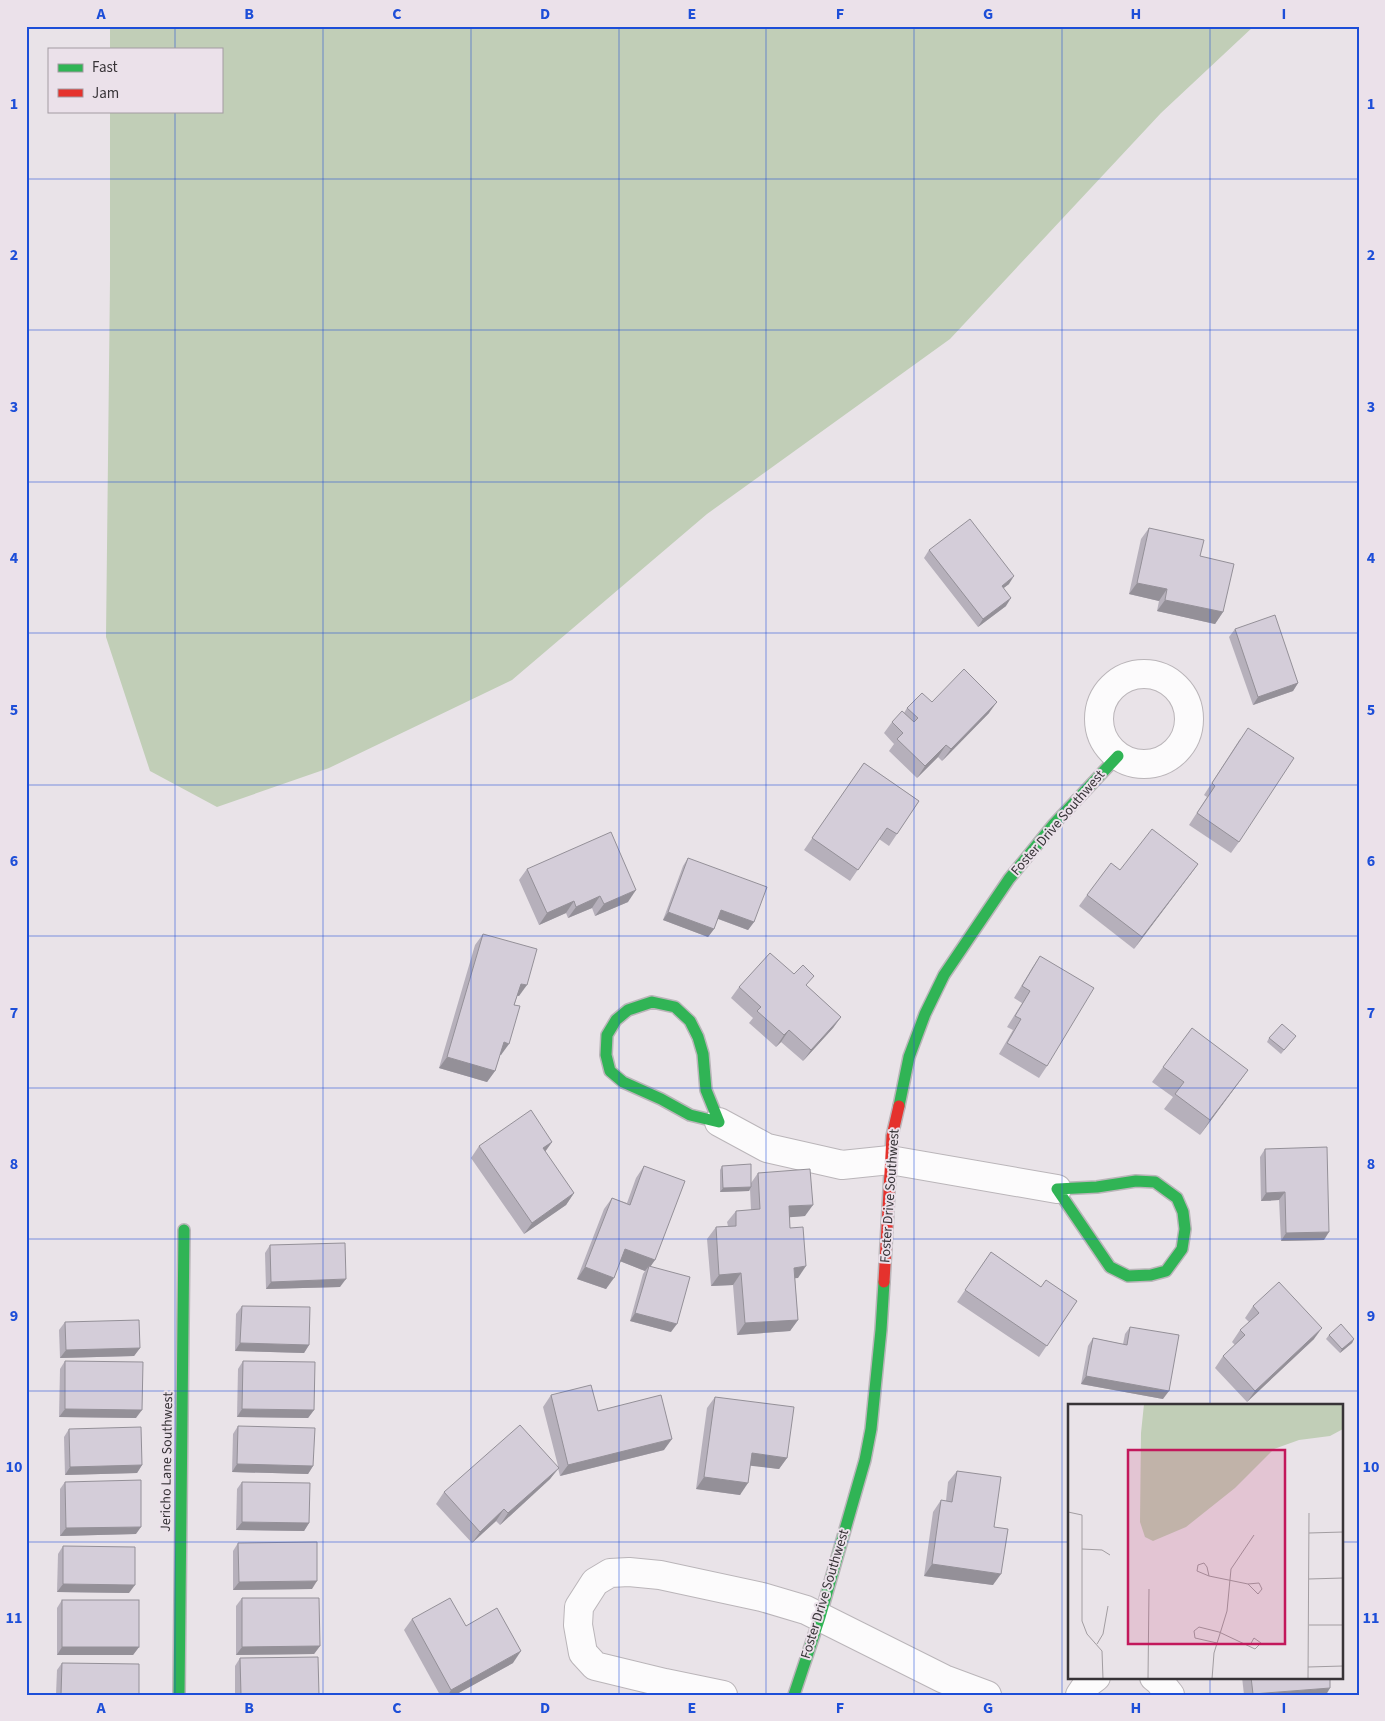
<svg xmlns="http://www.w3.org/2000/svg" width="1385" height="1721" viewBox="0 0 1385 1721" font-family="'Source Sans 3',sans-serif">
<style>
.green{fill:#c1ceb7}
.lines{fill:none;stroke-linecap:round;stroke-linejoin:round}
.street-casing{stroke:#bab5b9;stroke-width:30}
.fast-casing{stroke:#bab5b9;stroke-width:14}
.jam-casing{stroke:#bab5b9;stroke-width:14}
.street{stroke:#fcfbfc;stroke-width:28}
.fast{stroke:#30b455;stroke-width:11}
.jam{stroke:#e5322d;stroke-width:11}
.wall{fill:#b6b0bb}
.shaded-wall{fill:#949098}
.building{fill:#d4cdd9;stroke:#949098}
.grid{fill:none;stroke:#1d4ed8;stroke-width:1;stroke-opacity:0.55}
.labels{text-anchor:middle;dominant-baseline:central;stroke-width:4;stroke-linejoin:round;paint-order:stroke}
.street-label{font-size:14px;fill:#373337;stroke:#ebe1ea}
.inset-road{fill:none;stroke:#a29da1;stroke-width:1}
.view{fill:#c2185b;fill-opacity:0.15;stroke:#c2185b;stroke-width:2.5}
.inset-edge{fill:none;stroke:#373337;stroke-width:2.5}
.neatline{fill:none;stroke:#1d4ed8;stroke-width:2}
.grid-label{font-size:16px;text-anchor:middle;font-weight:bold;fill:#1d4ed8}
</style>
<rect width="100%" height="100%" fill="#e9e3e8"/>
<polygon class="green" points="110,26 1254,26 1161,113 950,339 707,514 512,680 329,768 217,807 150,771 106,637 110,280 110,111 221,111 221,49 110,49"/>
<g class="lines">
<g class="street-casing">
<g id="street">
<circle cx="1144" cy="719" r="45"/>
<polyline points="719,1122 767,1148 842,1165 890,1160 1057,1189"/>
<polyline points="1154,1677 1159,1681 1170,1695"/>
<polyline points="723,1695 665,1683 595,1666 583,1653 578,1625 579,1607 595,1582 610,1573 629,1572 660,1575 762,1597 806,1610 944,1679 987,1695"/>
<polyline points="1080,1695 1088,1683 1096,1677"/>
</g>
</g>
<g class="fast-casing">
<g id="fast">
<polygon points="652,1002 675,1007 690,1021 698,1037 703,1054 706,1090 719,1122 690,1115 661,1099 623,1082 610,1071 606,1055 607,1035 616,1020 628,1010"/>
<polyline points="899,1106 909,1057 925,1014 944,975 1009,879 1054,824 1118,756"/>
<polygon points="1136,1181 1155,1182 1177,1198 1183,1212 1185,1229 1182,1249 1166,1271 1151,1275 1128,1276 1110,1267 1057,1189 1097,1187"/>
<polyline points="179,1695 184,1230"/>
<polyline points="794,1695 820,1617 865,1460 871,1429 881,1330 884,1282"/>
</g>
</g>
<g class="jam-casing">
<polyline id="jam" points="884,1282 892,1136 899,1106"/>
</g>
<use href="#street" class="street"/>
<use href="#fast" class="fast"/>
<use href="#jam" class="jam"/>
</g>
<g class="wall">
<polygon points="1149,528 1200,556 1223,612 1215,624 1157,611 1159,601 1129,594 1141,539"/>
<polygon points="929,550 1009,584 1003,588 1006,606 978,627 924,558"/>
<polygon points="1235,629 1298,683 1293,691 1253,705 1229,637"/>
<polygon points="932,702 989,713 942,761 938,757 917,778 889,751 894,744 884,733 892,722 904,713 907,708"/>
<polygon points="1240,739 1239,842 1231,853 1189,825 1207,797 1204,795"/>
<polygon points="864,763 919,801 889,846 879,839 850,881 804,850"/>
<polygon points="688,858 754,922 748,930 718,919 714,929 708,937 663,920 683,866"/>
<polygon points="1198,864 1134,949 1079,906 1087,895 1120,870"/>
<polygon points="527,869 628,902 595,916 592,908 568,918 566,913 539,925 519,880"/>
<polygon points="483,934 519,996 517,996 501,1055 500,1055 495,1071 487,1082 439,1068 475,945"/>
<polygon points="1040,956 1047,1066 1039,1078 999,1054 1013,1030 1007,1027 1022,1003 1014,998 1032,968"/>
<polygon points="807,986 841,1017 833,1028 803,1061 781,1042 776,1047 749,1023 753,1018 731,998 739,987"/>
<polygon points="1296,1036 1281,1054 1267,1042 1269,1038"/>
<polygon points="1163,1067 1248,1070 1200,1135 1164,1109 1173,1097 1152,1082"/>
<polygon points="552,1142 545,1152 574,1193 566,1205 524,1234 471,1158 479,1146"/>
<polygon points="1265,1149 1324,1240 1281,1241 1279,1200 1261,1201 1260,1157"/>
<polygon points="644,1166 655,1260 650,1266 671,1332 630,1321 643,1274 645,1271 620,1261 606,1289 577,1279 604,1209 612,1198 627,1203 636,1178"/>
<polygon points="722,1166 751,1183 758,1173 805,1216 790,1217 790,1228 798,1278 795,1278 798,1320 790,1331 737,1335 733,1285 711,1286 707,1239 716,1227 728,1226 727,1222 736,1211 751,1210 750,1189 749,1191 720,1192 720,1170"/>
<polygon points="270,1245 340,1287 266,1289 265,1253"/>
<polygon points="991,1252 1041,1287 1077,1301 1039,1357 957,1302"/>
<polygon points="242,1306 309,1345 304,1353 235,1351 236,1314"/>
<polygon points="1253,1306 1314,1339 1247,1402 1215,1368 1223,1356 1235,1345 1232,1342 1240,1330 1249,1322 1245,1318"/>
<polygon points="65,1322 140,1348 134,1356 60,1358 59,1330"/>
<polygon points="1130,1327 1163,1399 1081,1384 1088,1346 1093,1338 1123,1344 1125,1334"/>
<polygon points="1329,1335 1354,1339 1352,1343 1340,1353 1326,1339"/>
<polygon points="65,1361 136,1418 59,1417 60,1369"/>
<polygon points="243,1361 314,1410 308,1418 237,1417 238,1369"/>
<polygon points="551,1395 598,1411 664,1450 560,1476 558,1468 550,1479 500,1525 496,1521 472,1543 436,1504 444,1492 558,1466 543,1407"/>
<polygon points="715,1397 787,1458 779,1469 750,1465 740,1495 696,1489 707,1408"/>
<polygon points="238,1426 313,1466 308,1474 232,1472 233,1434"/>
<polygon points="69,1429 142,1465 137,1473 65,1475 64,1437"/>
<polygon points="957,1471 994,1527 993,1585 924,1576 933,1512 941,1500 946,1501 948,1482"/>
<polygon points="1359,1478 1359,1505 1357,1505 1358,1480"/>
<polygon points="65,1482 136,1534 60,1536 60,1489"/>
<polygon points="242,1482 309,1523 304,1531 236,1530 237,1489"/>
<polygon points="238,1543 312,1589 233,1590 233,1551"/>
<polygon points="63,1546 129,1593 57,1592 58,1554"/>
<polygon points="242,1598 320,1646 314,1654 236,1655 236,1606"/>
<polygon points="62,1600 139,1647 133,1655 57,1655 57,1608"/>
<polygon points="412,1619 466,1626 513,1663 455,1695 440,1695 404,1630"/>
<polygon points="240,1658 319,1695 235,1695 235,1666"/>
<polygon points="62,1663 139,1695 56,1695 57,1670"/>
<polygon points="1242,1677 1330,1677 1326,1695 1244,1695"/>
</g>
<g class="shaded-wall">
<polygon points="1014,576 1009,584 996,594 1002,586"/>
<polygon points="1137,583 1167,589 1159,601 1129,594"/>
<polygon points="1011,598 1006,606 978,627 983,619"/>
<polygon points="1165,600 1223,612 1215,624 1157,611"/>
<polygon points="1298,683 1293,691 1253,705 1258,697"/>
<polygon points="997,702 989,713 942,761 951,749"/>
<polygon points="946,745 938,757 917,778 925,766"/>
<polygon points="1198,864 1190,875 1134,949 1142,937"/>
<polygon points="636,890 628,902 595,916 604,904"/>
<polygon points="600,896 592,908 568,918 576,907"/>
<polygon points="574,901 566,913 539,925 547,913"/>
<polygon points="721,910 754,922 748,930 716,918"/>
<polygon points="668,912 714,929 708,937 663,920"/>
<polygon points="521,984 527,985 519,996 513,995"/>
<polygon points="841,1017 833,1028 803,1061 811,1050"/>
<polygon points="789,1030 781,1042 776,1047 784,1035"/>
<polygon points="504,1042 509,1044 501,1055 496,1054"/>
<polygon points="447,1057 495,1071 487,1082 439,1068"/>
<polygon points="1248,1070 1237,1085 1200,1135 1210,1120"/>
<polygon points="552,1142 544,1153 543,1148"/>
<polygon points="751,1187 749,1191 720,1192 723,1188"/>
<polygon points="1285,1192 1279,1200 1261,1201 1266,1193"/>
<polygon points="574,1193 566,1205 524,1234 532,1223"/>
<polygon points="813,1205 805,1216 781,1218 789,1206"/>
<polygon points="1329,1232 1324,1240 1281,1241 1286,1233"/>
<polygon points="625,1249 655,1260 648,1270 649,1266 645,1271 617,1260"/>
<polygon points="806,1266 798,1278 786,1279 794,1268"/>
<polygon points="585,1267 614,1278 606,1289 577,1279"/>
<polygon points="741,1273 733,1285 711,1286 719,1275"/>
<polygon points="346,1279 340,1287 266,1289 271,1282"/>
<polygon points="635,1313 677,1324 671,1332 630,1321"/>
<polygon points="798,1320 790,1331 737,1335 745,1323"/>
<polygon points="1322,1328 1314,1339 1247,1402 1255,1391"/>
<polygon points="1354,1339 1352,1343 1340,1353 1342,1349"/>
<polygon points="240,1343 309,1345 304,1353 235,1351"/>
<polygon points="140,1348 134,1356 60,1358 66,1350"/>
<polygon points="1086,1376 1169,1391 1163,1399 1081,1384"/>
<polygon points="65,1409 142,1410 136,1418 59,1417"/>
<polygon points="242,1409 314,1410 308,1418 237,1417"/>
<polygon points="672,1439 664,1450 560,1476 568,1465"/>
<polygon points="752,1453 787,1458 779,1469 744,1465"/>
<polygon points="237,1464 313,1466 308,1474 232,1472"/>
<polygon points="142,1465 137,1473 65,1475 70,1467"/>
<polygon points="559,1468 550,1479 500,1525 508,1513"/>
<polygon points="704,1477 748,1483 740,1495 696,1489"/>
<polygon points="504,1509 496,1521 472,1543 480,1532"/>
<polygon points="242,1522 309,1523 304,1531 236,1530"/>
<polygon points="141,1527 136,1534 60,1536 66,1528"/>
<polygon points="932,1564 1001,1574 993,1585 924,1576"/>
<polygon points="317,1581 312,1589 233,1590 239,1582"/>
<polygon points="63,1584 135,1585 129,1593 57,1592"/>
<polygon points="320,1646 314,1654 236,1655 242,1647"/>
<polygon points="62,1647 139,1647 133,1655 57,1655"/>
<polygon points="521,1651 513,1663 455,1695 448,1695 451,1690"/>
<polygon points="1330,1688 1326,1695 1252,1695 1253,1694"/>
</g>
<g class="building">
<polygon points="970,519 1014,576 1002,586 1011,598 983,619 929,550"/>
<polygon points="1149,528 1204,540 1200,556 1234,564 1223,612 1165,600 1167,589 1137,583"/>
<polygon points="1275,615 1298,683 1258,697 1235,629"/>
<polygon points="964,669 997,702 951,749 946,745 925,766 897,739 903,733 892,722 902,711 914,722 918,718 907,708 922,693 932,702"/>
<polygon points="1248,728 1294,758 1239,842 1197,813 1215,786 1212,783"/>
<polygon points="864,763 919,801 897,834 887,828 858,870 812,838"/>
<polygon points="1152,829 1198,864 1142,937 1087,895 1111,863 1120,870"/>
<polygon points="611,832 636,890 604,904 600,896 576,907 574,901 547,913 527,869"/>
<polygon points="688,858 767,887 754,922 721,910 714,929 668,912"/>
<polygon points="483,934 537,949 527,985 521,984 514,1005 520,1006 509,1044 504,1042 495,1071 447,1057"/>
<polygon points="770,953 794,974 803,965 814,976 806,985 841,1017 811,1050 789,1030 784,1035 757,1011 761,1007 739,987"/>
<polygon points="1040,956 1094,988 1047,1066 1007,1043 1021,1019 1015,1016 1030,991 1022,986"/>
<polygon points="1282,1024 1296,1036 1284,1050 1269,1038"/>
<polygon points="1192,1028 1248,1070 1210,1120 1175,1094 1184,1082 1163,1067"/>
<polygon points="531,1110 552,1142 543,1148 574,1193 532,1223 479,1146"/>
<polygon points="1327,1147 1329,1232 1286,1233 1285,1192 1266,1193 1265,1149"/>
<polygon points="751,1164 751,1187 723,1188 722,1166"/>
<polygon points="644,1166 685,1181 655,1260 625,1249 614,1278 585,1267 612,1198 630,1205"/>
<polygon points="810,1169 813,1205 789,1206 790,1228 803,1227 806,1266 794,1268 798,1320 745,1323 741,1273 719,1275 716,1227 736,1226 736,1211 760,1209 758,1173"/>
<polygon points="345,1243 346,1279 271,1282 270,1245"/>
<polygon points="991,1252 1041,1287 1046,1280 1077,1301 1047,1346 965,1290"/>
<polygon points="649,1266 690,1277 677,1324 635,1313"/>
<polygon points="1279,1282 1322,1328 1255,1391 1223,1356 1245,1335 1240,1330 1259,1313 1253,1306"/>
<polygon points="242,1306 310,1307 309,1345 240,1343"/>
<polygon points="139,1320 140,1348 66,1350 65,1322"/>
<polygon points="1341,1324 1354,1339 1342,1349 1329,1335"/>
<polygon points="1130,1327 1179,1335 1169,1391 1086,1376 1093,1338 1127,1345"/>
<polygon points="65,1361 143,1362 142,1410 65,1409"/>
<polygon points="243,1361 315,1362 314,1410 242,1409"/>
<polygon points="591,1385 598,1411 661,1395 672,1439 568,1465 551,1395"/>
<polygon points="715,1397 794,1407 787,1458 752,1453 748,1483 704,1477"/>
<polygon points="520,1425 559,1468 508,1513 504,1509 480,1532 444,1492"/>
<polygon points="238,1426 315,1428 313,1466 237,1464"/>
<polygon points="141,1427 142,1465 70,1467 69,1429"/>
<polygon points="957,1471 1001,1477 994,1527 1008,1529 1001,1574 932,1564 941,1500 952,1502"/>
<polygon points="141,1480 141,1527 66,1528 65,1482"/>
<polygon points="242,1482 310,1483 309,1523 242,1522"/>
<polygon points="317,1542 317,1581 239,1582 238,1543"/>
<polygon points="63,1546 135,1547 135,1585 63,1584"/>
<polygon points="242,1598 319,1598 320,1646 242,1647"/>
<polygon points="450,1598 466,1626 497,1608 521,1651 451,1690 412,1619"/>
<rect x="62" y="1600" width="77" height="47"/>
<polygon points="318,1657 319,1695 241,1695 240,1658"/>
<polygon points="62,1663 139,1664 139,1695 61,1695"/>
<polygon points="1251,1677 1330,1677 1330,1688 1253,1694"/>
</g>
<path class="grid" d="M175 26V49M323 26V1695M471 26V1695M619 26V1695M766 26V1695M914 26V1695M1062 26V1695M1210 26V1405M175 111V1695M26 179H1359M26 330H1359M26 482H1359M26 633H1359M26 785H1359M26 936H1359M26 1088H1359M26 1239H1359M26 1391H1359M26 1542H1069M1341 1542H1359M1210 1677V1695"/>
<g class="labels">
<g class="street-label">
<text transform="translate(1058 823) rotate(-49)">Foster Drive Southwest</text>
<text transform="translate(890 1196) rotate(-86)">Foster Drive Southwest</text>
<text transform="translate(167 1462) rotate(-89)">Jericho Lane Southwest</text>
<text transform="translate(825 1594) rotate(-73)">Foster Drive Southwest</text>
</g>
</g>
<g transform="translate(1068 1404)">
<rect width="275" height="275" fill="#e9e3e8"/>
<path d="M76 0H275V25L262 32 231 36 206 45 167 84 118 123 85 137 77 133 72 118 73 29Z" fill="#c1ceb7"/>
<path class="inset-road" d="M0 108 14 111V217L19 230 34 247 35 275M241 129 275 128M14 145 34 146 42 151M136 159 139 163 141 172 129 167 130 161ZM141 172 180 180M241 175 275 174M191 179 194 185 190 190 180 180ZM241 221H275M149 239 127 234 126 227 131 223 151 228 187 245 193 239 186 234 182 241M29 240 35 230 40 202M240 263 275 262M80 275 81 185M144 275 146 249 159 207 163 165 186 131M240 275 241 109"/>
<path class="view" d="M60 46H217V240H60Z"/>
<rect width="275" height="275" class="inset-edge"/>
</g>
<rect width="1385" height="1721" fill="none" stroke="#ebe1ea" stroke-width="55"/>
<rect x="48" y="48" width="175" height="65" fill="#ebe1ea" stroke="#a39ba2"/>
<rect x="58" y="64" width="25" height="8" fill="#30b455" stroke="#a39ba2"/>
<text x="92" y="72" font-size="15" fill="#373337">Fast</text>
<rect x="58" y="89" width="25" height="8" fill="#e5322d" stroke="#a39ba2"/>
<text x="92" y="98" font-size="15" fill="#373337">Jam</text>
<rect x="28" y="28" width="1330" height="1666" class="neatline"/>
<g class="grid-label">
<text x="101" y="19">A</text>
<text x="249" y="19">B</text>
<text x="397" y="19">C</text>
<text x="545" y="19">D</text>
<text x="692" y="19">E</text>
<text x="840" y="19">F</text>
<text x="988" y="19">G</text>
<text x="1136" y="19">H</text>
<text x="1284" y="19">I</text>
<text x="14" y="109">1</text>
<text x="1371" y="109">1</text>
<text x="14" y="260">2</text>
<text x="1371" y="260">2</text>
<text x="14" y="412">3</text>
<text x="1371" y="412">3</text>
<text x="14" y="563">4</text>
<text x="1371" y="563">4</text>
<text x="14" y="715">5</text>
<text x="1371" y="715">5</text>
<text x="14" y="866">6</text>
<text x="1371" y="866">6</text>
<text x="14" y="1018">7</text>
<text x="1371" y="1018">7</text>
<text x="14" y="1169">8</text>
<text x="1371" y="1169">8</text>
<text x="14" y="1321">9</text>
<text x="1371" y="1321">9</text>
<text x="14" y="1472">10</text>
<text x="1371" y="1472">10</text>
<text x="14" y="1623">11</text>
<text x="1371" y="1623">11</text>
<text x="101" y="1713">A</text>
<text x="249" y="1713">B</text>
<text x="397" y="1713">C</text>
<text x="545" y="1713">D</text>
<text x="692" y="1713">E</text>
<text x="840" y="1713">F</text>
<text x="988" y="1713">G</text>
<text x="1136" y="1713">H</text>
<text x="1284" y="1713">I</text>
</g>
</svg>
